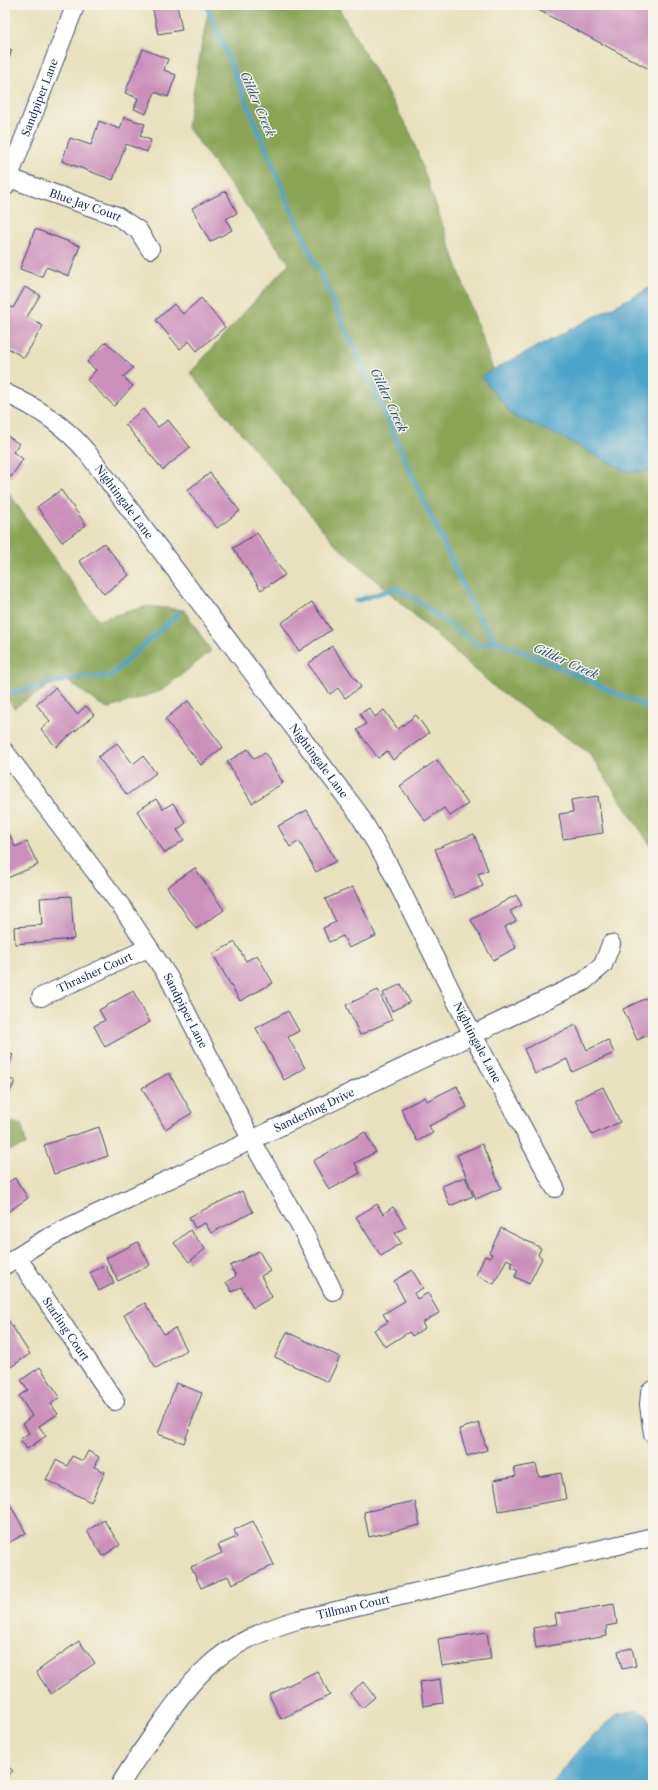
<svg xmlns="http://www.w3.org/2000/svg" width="658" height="1790" viewBox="0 0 658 1790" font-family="'Libre Caslon Text',serif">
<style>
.forest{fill:#8aa456;stroke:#526a5a}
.water{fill:#4ea4ca;stroke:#346a94}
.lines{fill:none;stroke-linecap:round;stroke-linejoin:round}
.stream{stroke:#4ea4ca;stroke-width:4.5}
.building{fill:#ca8fbb}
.minor-casing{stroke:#3a4a6c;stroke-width:20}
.minor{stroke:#fff;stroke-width:18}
.labels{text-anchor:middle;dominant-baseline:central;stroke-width:3;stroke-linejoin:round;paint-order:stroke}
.street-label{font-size:11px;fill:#1b2f5e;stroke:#f7f3e8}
.water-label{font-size:12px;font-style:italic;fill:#2d5884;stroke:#f7f3e8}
</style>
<rect width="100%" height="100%" fill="#f7f3e8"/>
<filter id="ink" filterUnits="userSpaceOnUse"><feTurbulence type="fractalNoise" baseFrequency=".025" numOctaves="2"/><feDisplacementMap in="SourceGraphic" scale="8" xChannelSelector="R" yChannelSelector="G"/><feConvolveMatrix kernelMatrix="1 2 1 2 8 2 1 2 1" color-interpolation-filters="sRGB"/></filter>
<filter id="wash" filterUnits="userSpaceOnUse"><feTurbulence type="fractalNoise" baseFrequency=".012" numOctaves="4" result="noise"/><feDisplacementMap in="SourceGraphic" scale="16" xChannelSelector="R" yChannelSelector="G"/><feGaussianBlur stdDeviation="0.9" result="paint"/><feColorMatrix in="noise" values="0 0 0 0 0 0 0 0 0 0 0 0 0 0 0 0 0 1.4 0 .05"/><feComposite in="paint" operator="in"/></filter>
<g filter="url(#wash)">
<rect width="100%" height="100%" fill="#e8e1bd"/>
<g class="forest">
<polygon points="209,5 337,5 411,134 503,398 653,454 653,849 589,753 499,691 335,544 190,373 289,263 187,127"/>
<polygon points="5,492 8,492 98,620 148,606 184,610 211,651 161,691 107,709 62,677 14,708 5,696"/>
<polygon points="5,1120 22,1125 26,1145 5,1152"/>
</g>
<g class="water">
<polygon points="653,286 653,471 627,472 563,438 513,416 481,376"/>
<polygon points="635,1710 647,1715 653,1725 653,1781 648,1785 551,1785 580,1749 615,1715"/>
</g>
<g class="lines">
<g class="stream">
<polyline points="206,5 297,223 474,610 496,641 547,662 653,710"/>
<polyline points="356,601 396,588 415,599 478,645 496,641"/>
<polyline points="5,695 77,677 109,677 178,614"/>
</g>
</g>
<g id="blocks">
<g class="building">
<polygon points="152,5 177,5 182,30 158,34"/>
<polygon points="529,5 653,5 653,71"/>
<polygon points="5,47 12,50 5,69"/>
<polygon points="143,49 168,59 164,70 176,75 168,97 155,92 146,114 134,109 138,98 125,93"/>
<polygon points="124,117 145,124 140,136 151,140 147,152 126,144 113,180 62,161 70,138 91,145 99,121 120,129"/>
<polygon points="226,191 237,213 226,219 232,230 210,242 192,208"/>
<polygon points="35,229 80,246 69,276 46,267 42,277 20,269"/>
<polygon points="25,287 40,295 27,317 43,326 24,358 5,346 5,310 8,305 13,308"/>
<polygon points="201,298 225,327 197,351 189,341 180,349 156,320 174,304 183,314"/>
<polygon points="106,342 133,368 123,377 133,386 114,406 87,380 96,370 87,362"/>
<polygon points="143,409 158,427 168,420 190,447 163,470 125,424"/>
<polygon points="5,434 19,444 13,452 23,459 11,477 5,472"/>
<polygon points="210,473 240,511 217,528 187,490"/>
<polygon points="61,490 86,525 62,542 37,507"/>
<polygon points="257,533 285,575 261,590 233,548"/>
<polygon points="104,543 129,575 104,594 79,561"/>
<polygon points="312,602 331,630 299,651 281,623"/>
<polygon points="332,646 361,687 345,698 338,688 330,694 308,664"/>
<polygon points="55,688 77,714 86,706 94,715 56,747 41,729 50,721 36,704"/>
<polygon points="188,701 223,747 201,765 165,719"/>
<polygon points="369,708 375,717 384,710 398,729 416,715 429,733 393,760 387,751 378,758 357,730 366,724 360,714"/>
<polygon points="117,743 133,764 143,756 156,773 127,795 98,757"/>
<polygon points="248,749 254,759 265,753 283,783 252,803 227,762"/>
<polygon points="437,760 468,804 450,816 444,808 425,821 400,786"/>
<polygon points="598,796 603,833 563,839 559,814 573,812 571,800"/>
<polygon points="156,799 163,809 173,803 186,823 177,830 184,840 165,853 137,811"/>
<polygon points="307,810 336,861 316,872 299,841 290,847 278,826"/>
<polygon points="474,834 488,870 478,874 483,886 454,898 435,849"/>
<polygon points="10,835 15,847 27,842 38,865 5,879 5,837"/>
<polygon points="195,868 224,910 196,929 167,887"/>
<polygon points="353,887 376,936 349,948 343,936 329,942 323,928 336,922 325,899"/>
<polygon points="516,895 522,905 510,911 516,921 505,927 516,948 493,960 471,920"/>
<polygon points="71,896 74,939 15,944 14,927 42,925 40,898"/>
<polygon points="235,942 246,961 257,955 273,983 240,1001 213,954"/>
<polygon points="401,984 410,1002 392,1011 383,993"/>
<polygon points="378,990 392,1020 360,1035 346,1005"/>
<polygon points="133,991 150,1022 105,1047 94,1026 105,1020 99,1010"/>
<polygon points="653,995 653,1033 637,1040 623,1009"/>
<polygon points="288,1011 299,1031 288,1037 305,1068 284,1080 256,1028"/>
<polygon points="576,1025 587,1050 608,1040 614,1053 572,1072 567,1059 535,1074 524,1049"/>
<polygon points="5,1051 13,1055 5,1072"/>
<polygon points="169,1073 192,1113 165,1129 142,1088"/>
<polygon points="5,1077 15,1081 5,1103"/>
<polygon points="457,1086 467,1107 429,1126 433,1133 417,1141 401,1109 425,1097 427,1101"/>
<polygon points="603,1087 620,1122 592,1135 575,1100"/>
<polygon points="99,1127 108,1156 54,1174 44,1145"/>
<polygon points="365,1132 376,1152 355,1163 360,1173 329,1190 313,1161"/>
<polygon points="482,1144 501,1188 476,1199 457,1155"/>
<polygon points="465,1177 473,1196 450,1206 442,1186"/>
<polygon points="15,1178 28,1198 5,1214 5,1184"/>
<polygon points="242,1191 253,1212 211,1233 205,1223 195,1228 189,1217"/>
<polygon points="377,1204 383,1214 393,1207 406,1227 395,1233 401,1243 381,1256 356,1217"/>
<polygon points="501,1228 541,1248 538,1255 542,1258 529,1284 515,1277 518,1270 510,1266 512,1262 507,1259 494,1284 476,1275 485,1256 490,1258 492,1254 489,1253"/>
<polygon points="190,1230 205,1249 189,1262 174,1243"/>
<polygon points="138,1242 150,1265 118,1281 106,1258"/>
<polygon points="259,1251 270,1271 261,1276 272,1297 253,1308 241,1287 232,1292 226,1282 236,1276 230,1266"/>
<polygon points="105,1265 114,1283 99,1291 90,1273"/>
<polygon points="412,1270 423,1288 414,1293 417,1299 428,1293 439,1313 422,1323 425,1328 412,1336 409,1332 385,1347 374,1330 388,1322 383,1314 405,1301 394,1281"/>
<polygon points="145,1303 164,1334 175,1328 187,1350 156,1368 124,1315"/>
<polygon points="5,1315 30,1354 5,1371"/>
<polygon points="287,1332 340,1357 328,1382 275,1357"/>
<polygon points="40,1367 60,1397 51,1404 58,1414 39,1426 46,1436 27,1449 20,1439 29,1433 23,1423 32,1416 19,1396 28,1390 21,1380"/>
<polygon points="176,1383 202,1393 184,1443 158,1434"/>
<polygon points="479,1423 487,1450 467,1456 459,1429"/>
<polygon points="88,1451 99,1457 94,1467 105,1472 91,1502 46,1480 56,1460 67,1466 72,1456 83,1461"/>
<polygon points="536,1464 539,1477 561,1473 566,1499 499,1511 494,1480 516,1476 514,1468"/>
<polygon points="8,1501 26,1533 5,1545 5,1502"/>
<polygon points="415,1501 420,1525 369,1537 364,1512"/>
<polygon points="104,1520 120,1545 103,1556 87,1531"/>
<polygon points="253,1521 274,1565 232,1584 228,1576 201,1588 191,1567 222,1553 218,1545 237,1537 234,1530"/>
<polygon points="614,1604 617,1624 606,1626 607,1636 536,1648 533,1628 557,1624 555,1614"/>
<polygon points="487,1632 491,1659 442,1666 438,1639"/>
<polygon points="79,1641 95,1663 51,1694 36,1672"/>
<polygon points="632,1648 636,1666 622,1669 618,1651"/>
<polygon points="317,1671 330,1695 281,1719 269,1695"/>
<polygon points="440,1679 443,1703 423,1706 420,1682"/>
<polygon points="363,1682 375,1697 362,1708 350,1693"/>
<polygon points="5,1763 13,1771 5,1779"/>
</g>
</g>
</g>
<g filter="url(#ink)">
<use href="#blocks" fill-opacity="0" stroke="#3a4a6c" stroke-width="1"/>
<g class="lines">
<g class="minor-casing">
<g id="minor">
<path id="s1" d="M9 178 117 216 138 230 150 249"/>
<path id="s2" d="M5 187 74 9"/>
<path id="s3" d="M5 393C37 407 63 424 86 451L358 813 386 860 473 1035 555 1188"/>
<path id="s4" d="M5 752 124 910 169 978 252 1141 304 1233 333 1291"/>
<path id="s5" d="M41 997 148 948"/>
<path id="s6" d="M17 1257 115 1401"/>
<path id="s7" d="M5 1265 44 1240 71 1226 583 982 603 965 611 944"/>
<polyline points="653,1390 650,1392 649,1405 653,1434"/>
<path id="s8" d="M120 1785C131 1766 144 1748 157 1729 200 1668 223 1642 297 1620L653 1537"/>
</g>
</g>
<use href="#minor" class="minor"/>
</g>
</g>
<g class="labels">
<g class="street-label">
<text stroke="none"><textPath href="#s2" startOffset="96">Sandpiper Lane</textPath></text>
<text stroke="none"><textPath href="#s1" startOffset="81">Blue Jay Court</textPath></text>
<text stroke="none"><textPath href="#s3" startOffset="164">Nightingale Lane</textPath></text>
<text stroke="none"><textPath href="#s3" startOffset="488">Nightingale Lane</textPath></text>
<text stroke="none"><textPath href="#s5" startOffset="59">Thrasher Court</textPath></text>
<text stroke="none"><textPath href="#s4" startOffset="316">Sandpiper Lane</textPath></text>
<text stroke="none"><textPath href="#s3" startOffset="812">Nightingale Lane</textPath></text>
<text stroke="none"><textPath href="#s7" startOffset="346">Sanderling Drive</textPath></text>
<text stroke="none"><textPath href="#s6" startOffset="87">Starling Court</textPath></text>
<text stroke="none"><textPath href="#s8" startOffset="307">Tillman Court</textPath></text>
</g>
<g class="water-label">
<text transform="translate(258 104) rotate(67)">Gilder Creek</text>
<text transform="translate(389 400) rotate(65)">Gilder Creek</text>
<text transform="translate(566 661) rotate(24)">Gilder Creek</text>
</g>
</g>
<rect width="658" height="1790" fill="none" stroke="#f7f3e8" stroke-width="20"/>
</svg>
